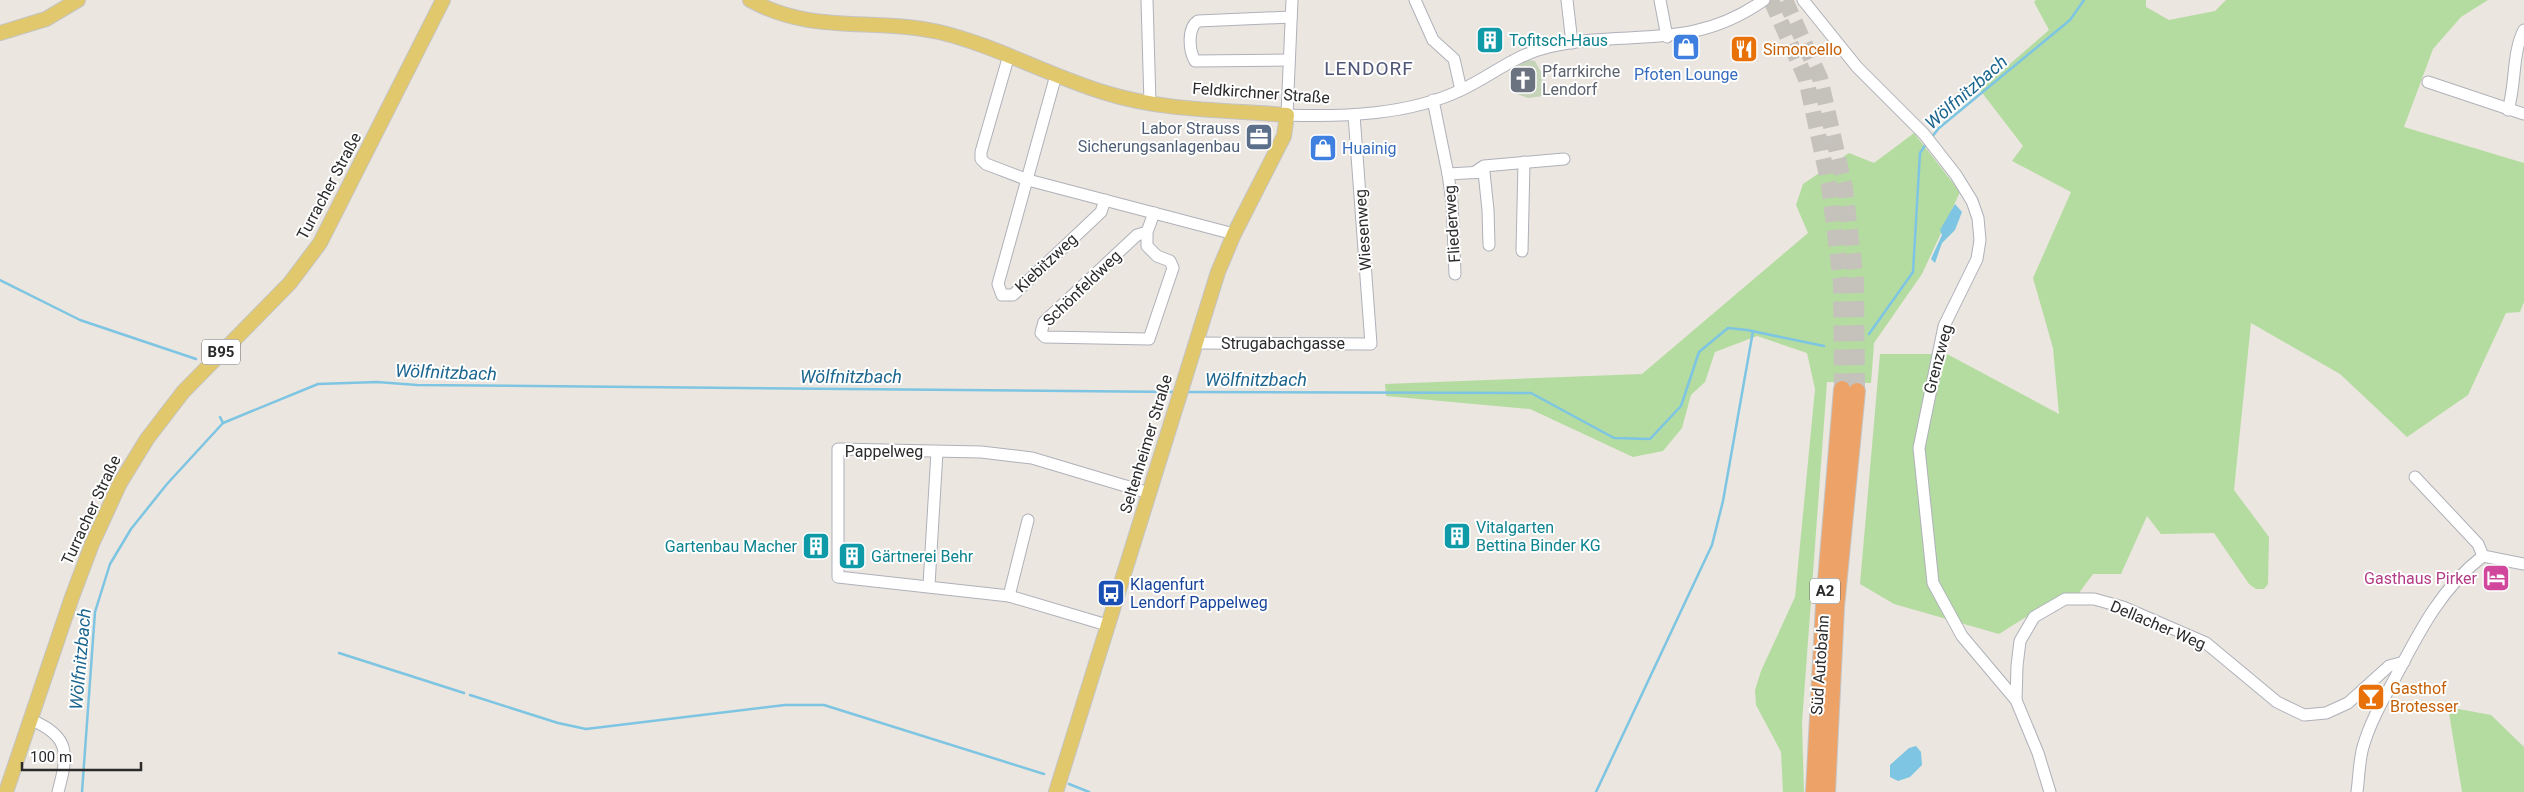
<svg xmlns="http://www.w3.org/2000/svg" width="2524" height="792" viewBox="0 0 2524 792" font-family="Roboto,sans-serif">
<style>
.green{fill:#b4dca1}
.cemetery{fill:#c5d3b8;fill-rule:evenodd}
.water{fill:#7dc5e2}
.lines{fill:none;stroke-linecap:round;stroke-linejoin:round}
.stream{stroke:#7dc5e2;stroke-width:2.5}
.highway-tunnel{stroke:#c5c1bb;stroke-width:16;stroke-dasharray:16 8;stroke-linecap:butt}
.minor-casing{stroke:#afb1ba;stroke-width:13}
.major-casing{stroke:#c4c4c4;stroke-width:16}
.highway-casing{stroke:#c4c4c4;stroke-width:18}
.minor{stroke:#fff;stroke-width:11}
.major{stroke:#e1c86d;stroke-width:14}
.highway{stroke:#eda368;stroke-width:16}
.labels{text-anchor:middle;dominant-baseline:central;stroke-width:4;stroke-linejoin:round;paint-order:stroke}
.shield{fill:#fff;stroke:#6b6b6b;stroke-width:1}
.shield-label{font-size:15px;font-weight:bold;fill:#2b2b2b}
.culture-label{font-size:16px;fill:#0d838f;stroke:#fff;text-anchor:start}
.food-label{font-size:16px;fill:#c56008;stroke:#fff;text-anchor:start}
.worship-label{font-size:16px;fill:#5b616d;stroke:#fff;text-anchor:start}
.shop-label{font-size:16px;fill:#366cbe;stroke:#fff}
.street-label{font-size:16px;fill:#2b2b2b;stroke:#fff}
.service-label{font-size:16px;fill:#4e5e75;stroke:#fff;text-anchor:end}
.hotel-label{font-size:16px;fill:#b23c85;stroke:#fff;text-anchor:end}
.transit-label{font-size:16px;fill:#164399;stroke:#fff;text-anchor:start}
.water-label{font-size:18px;font-style:italic;fill:#1c658e;stroke:#fff}
.quarter-label{font-size:19px;letter-spacing:1px;fill:#505677;stroke:#fff}
</style>
<rect width="100%" height="100%" fill="#ebe6df"/>
<g class="green">
<polygon points="2036,0 2146,0 2146,7 2169,20 2215,11 2226,0 2488,0 2461,17 2433,49 2404,127 2524,163 2524,302 2520,312 2506,313 2468,395 2407,437 2340,374 2251,323 2234,490 2269,537 2268,584 2264,589 2256,589 2249,584 2214,533 2161,534 2147,516 2121,574 2093,574 2076,597 2056,598 1999,634 1894,604 1860,584 1880,354 1947,354 2059,414 2053,348 2033,278 2071,192 2012,161 2023,146 1980,90 2049,30 2034,2"/>
<polygon points="1914,133 1960,192 1922,274 1874,343 1871,383 1827,382 1802,723 1804,792 1783,792 1781,752 1756,705 1755,690 1761,671 1795,597 1815,389 1807,353 1757,336 1715,352 1705,382 1691,395 1682,428 1663,451 1633,457 1530,409 1386,396 1385,384 1642,374 1808,233 1796,205 1803,184 1849,153 1874,163"/>
<polygon points="2448,707 2491,715 2524,747 2524,792 2462,792"/>
</g>
<path class="cemetery" d="M1529 60 1535 61 1541 72 1543 96 1528 98 1514 93C1507 78 1514 64 1529 60ZM1523 66 1528 67V74H1530L1529 88 1517 86 1518 73H1522Z"/>
<g class="water">
<polygon points="1955,204 1962,212 1955,230 1942,243 1935,263 1931,259 1942,235 1940,230"/>
<polygon points="1916,746 1921,752 1922,765 1910,777 1898,781 1890,777 1890,765 1909,748"/>
</g>
<g class="lines">
<g class="stream">
<polyline points="1931,138 1939,128 2070,20 2084,0"/>
<polyline points="0,280 80,320 196,359"/>
<polyline points="1869,334 1913,272 1920,153 1926,144"/>
<polyline points="1187,392 1531,393 1614,438 1650,439 1681,406 1699,352 1728,328 1747,330 1824,346"/>
<polyline points="220,417 223,423"/>
<polyline points="339,653 464,693"/>
<polyline points="470,695 558,723 586,729 785,705 824,705 1044,774"/>
<polyline points="1069,784 1089,792"/>
<polyline points="82,792 95,612 110,564 131,529 167,484 223,423 318,384 377,382 417,385 1176,392"/>
<polyline points="1596,792 1712,545 1723,501 1753,331"/>
</g>
<g class="highway-tunnel">
<polyline points="1771,0 1806,79 1829,185 1841,282 1842,389"/>
<polyline points="1785,0 1820,78 1845,188 1856,282 1857,391"/>
</g>
<g class="minor-casing">
<g id="minor">
<polyline points="1147,0 1150,103"/>
<path d="M1292 0 1287 115C1343 117 1409 115 1461 90 1493 75 1514 55 1549 47 1628 28 1689 53 1764 0"/>
<polyline points="1415,0 1433,40 1454,59 1461,90"/>
<polyline points="1567,0 1572,43"/>
<polyline points="1660,0 1667,37"/>
<polyline points="1803,0 1857,67 1924,134 1956,175 1972,201 1978,218 1980,240 1977,259 1944,326 1919,448 1933,583 1962,636 2016,700"/>
<polyline points="1009,55 981,152 981,159 986,164 1028,180 1234,234"/>
<path d="M1289 60 1195 61C1189 51 1187 28 1198 21L1291 17"/>
<polyline points="1056,75 998,284 1002,295 1013,295 1101,212 1105,200"/>
<polyline points="2428,82 2524,114"/>
<polyline points="1433,100 1448,174 1484,172 1488,210 1489,245"/>
<path d="M2508 110C2516 85 2512 52 2524 30"/>
<polyline points="1475,172 1484,166 1564,159"/>
<polyline points="1448,174 1452,202 1455,274"/>
<polyline points="1147,232 1147,246 1157,256 1170,261 1173,268 1149,339 1045,337 1041,333 1044,322 1137,235 1147,232 1154,213"/>
<polyline points="1522,251 1524,162"/>
<polyline points="1196,343 1371,344 1354,115"/>
<polyline points="2415,477 2478,544 2483,556"/>
<polyline points="929,585 937,452"/>
<polyline points="1009,596 1028,520"/>
<polyline points="1107,625 1009,596 838,577 838,449 981,452 1032,458 1149,493"/>
<path d="M31 720C71 736 68 755 58 792"/>
<polyline points="2050,792 2038,753 2016,700 2017,666 2020,641 2034,617 2065,599 2094,599 2123,607 2206,643 2277,702 2304,715 2326,713 2348,703 2389,666 2404,662"/>
<path d="M2357 792C2359 777 2359 761 2363 747 2370 722 2383 700 2395 678 2419 632 2441 588 2483 556L2524 564"/>
</g>
</g>
<g class="major-casing">
<g id="major">
<path d="M750 0C813 35 872 17 939 32 997 46 1049 76 1106 93 1163 111 1227 110 1287 115L1284 136 1234 234 1218 272 1056 792"/>
<polyline points="0,33 46,19 78,0"/>
<polyline points="6,792 72,597 92,544 120,483 147,439 183,392 290,283 320,243 443,0"/>
</g>
</g>
<g class="highway-casing">
<g id="highway">
<polyline points="1814,792 1824,605 1842,389"/>
<polyline points="1827,792 1836,607 1857,391"/>
</g>
</g>
<use href="#minor" class="minor"/>
<use href="#major" class="major"/>
<use href="#highway" class="highway"/>
</g>
<defs>
<g id="building-square" transform="scale(1.4375)"><rect x="-9" y="-9" width="18" height="18" rx="4" fill="#0f9aa8" stroke="#fff"/><path d="M-4-6H4V6H1V3H-1V6H-4ZM-2.5-4.3h1.7v1.8h-1.7ZM.8-4.3h1.7v1.8H.8ZM-2.5-1h1.7V.8h-1.7ZM.8-1h1.7V.8H.8Z" fill="#fff"/></g>
<g id="shop-square" transform="scale(1.4375)"><rect x="-9" y="-9" width="18" height="18" rx="4" fill="#3f7fe0" stroke="#fff"/><path d="M-5-2.5h2.3a2.7 3.5 0 0 1 5.4 0H5L5.5 6h-11ZM-1.5-2.5h3a1.5 2.3 0 0 0-3 0Z" fill="#fff"/></g>
<g id="restaurant-square" transform="scale(1.4375)"><rect x="-9" y="-9" width="18" height="18" rx="4" fill="#e8710a" stroke="#fff"/><path d="M-5-6h1v4h1v-4h1v4h1v-4h1v5L-1.5 .5V6h-2V.5L-5-1ZM5-6V6H3V1.5H1.5Q1.5-4 5-6Z" fill="#fff"/></g>
<g id="church-square" transform="scale(1.4375)"><rect x="-9" y="-9" width="18" height="18" rx="4" fill="#6b7280" stroke="#fff"/><path d="M-1.2-6h2.4v3.5h3.3v2.4h-3.3V6h-2.4V-.1h-3.3v-2.4h3.3Z" fill="#fff"/></g>
<g id="office-square" transform="scale(1.4375)"><rect x="-9" y="-9" width="18" height="18" rx="4" fill="#5c6f8a" stroke="#fff"/><path d="M-6-3h4V-5.5h4V-3h4V5H-6ZM-1-4.5V-3h2v-1.5ZM-6 0V1H6V0Z" fill="#fff"/></g>
<g id="hotel-square" transform="scale(1.4375)"><rect x="-9" y="-9" width="18" height="18" rx="4" fill="#d1479c" stroke="#fff"/><path d="M-6-4.5h1.5V1H6V5H4.5V3h-9V5H-6ZM-4 0a1.8 1.8 0 1 1 3.6 0ZM.5 0V-2.5h3Q6-2.5 6 0Z" fill="#fff"/></g>
<g id="bus-square" transform="scale(1.4375)"><rect x="-9" y="-9" width="18" height="18" rx="4" fill="#1a4fb4" stroke="#fff"/><path d="M-5-6H5V4H4V6H2V4H-2V6H-4V4H-5ZM-3.5-4V0h7V-4ZM-3.5 1.2v1.5H-2V1.2ZM2 1.2v1.5H3.5V1.2Z" fill="#fff"/></g>
<g id="bar-square" transform="scale(1.4375)"><rect x="-9" y="-9" width="18" height="18" rx="4" fill="#e8710a" stroke="#fff"/><path d="M-6-5H6L.8 .8V4.5H3.5V6h-7V4.5H-.8V.8Z" fill="#fff"/></g>
</defs>
<g fill-rule="evenodd">
<use href="#building-square" x="1490" y="40"/>
<use href="#shop-square" x="1686" y="47"/>
<use href="#restaurant-square" x="1744" y="49"/>
<use href="#church-square" x="1523" y="80"/>
<use href="#office-square" x="1259" y="137"/>
<use href="#shop-square" x="1323" y="148"/>
<use href="#building-square" x="1457" y="536"/>
<use href="#building-square" x="816" y="546"/>
<use href="#building-square" x="852" y="556"/>
<use href="#hotel-square" x="2496" y="578"/>
<use href="#bus-square" x="1111" y="593"/>
<use href="#bar-square" x="2371" y="697"/>
</g>
<g class="labels">
<g class="shield">
<rect x="202" y="339.5" width="38" height="25" rx="4"/>
<rect x="1810" y="578.5" width="30" height="25" rx="4"/>
</g>
<g class="shield-label">
<text x="221" y="352">B95</text>
<text x="1825" y="591">A2</text>
</g>
<g class="culture-label">
<text x="1509" y="40">Tofitsch-Haus</text>
<text x="1476" y="527">Vitalgarten<tspan x="1476" dy="18">Bettina Binder KG</tspan></text>
<text x="797" y="546" text-anchor="end">Gartenbau Macher</text>
<text x="871" y="556">Gärtnerei Behr</text>
</g>
<g class="food-label">
<text x="1763" y="49">Simoncello</text>
<text x="2390" y="688">Gasthof<tspan x="2390" dy="18">Brotesser</tspan></text>
</g>
<g class="worship-label">
<text x="1542" y="71">Pfarrkirche<tspan x="1542" dy="18">Lendorf</tspan></text>
</g>
<g class="shop-label">
<text x="1686" y="74">Pfoten Lounge</text>
<text x="1342" y="148" text-anchor="start">Huainig</text>
</g>
<g class="street-label">
<text transform="translate(1261 93) rotate(4)">Feldkirchner Straße</text>
<text transform="translate(329 186) rotate(-62)">Turracher Straße</text>
<text transform="translate(1452 224) rotate(-94)">Fliederweg</text>
<text transform="translate(1363 230) rotate(-94)">Wiesenweg</text>
<text transform="translate(1046 263) rotate(-43)">Kiebitzweg</text>
<text transform="translate(1082 288) rotate(-44)">Schönfeldweg</text>
<text x="1283" y="343">Strugabachgasse</text>
<text transform="translate(1938 359) rotate(-75)">Grenzweg</text>
<text transform="translate(1146 444) rotate(-73)">Seltenheimer Straße</text>
<text x="884" y="451">Pappelweg</text>
<text transform="translate(91 510) rotate(-65)">Turracher Straße</text>
<text transform="translate(2158 625) rotate(23)">Dellacher Weg</text>
<text transform="translate(1820 665) rotate(-86)">Süd Autobahn</text>
</g>
<g class="service-label">
<text x="1240" y="128">Labor Strauss<tspan x="1240" dy="18">Sicherungsanlagenbau</tspan></text>
</g>
<g class="hotel-label">
<text x="2477" y="578">Gasthaus Pirker</text>
</g>
<g class="transit-label">
<text x="1130" y="584">Klagenfurt<tspan x="1130" dy="18">Lendorf Pappelweg</tspan></text>
</g>
<g class="water-label">
<text transform="translate(1966 92) rotate(-41)">Wölfnitzbach</text>
<text transform="translate(446 372) rotate(2)">Wölfnitzbach</text>
<text x="851" y="376">Wölfnitzbach</text>
<text x="1256" y="379">Wölfnitzbach</text>
<text transform="translate(80 659) rotate(-85)">Wölfnitzbach</text>
</g>
<g class="quarter-label">
<text x="1369" y="68">LENDORF</text>
</g>
</g>
<path d="M22 762v8h119v-8" fill="none" stroke="#2b2b2b" stroke-width="2.5"/>
<text x="30" y="762" font-size="15" fill="#2b2b2b" stroke="#ffffff" stroke-width="4" paint-order="stroke">100 m</text>
</svg>
